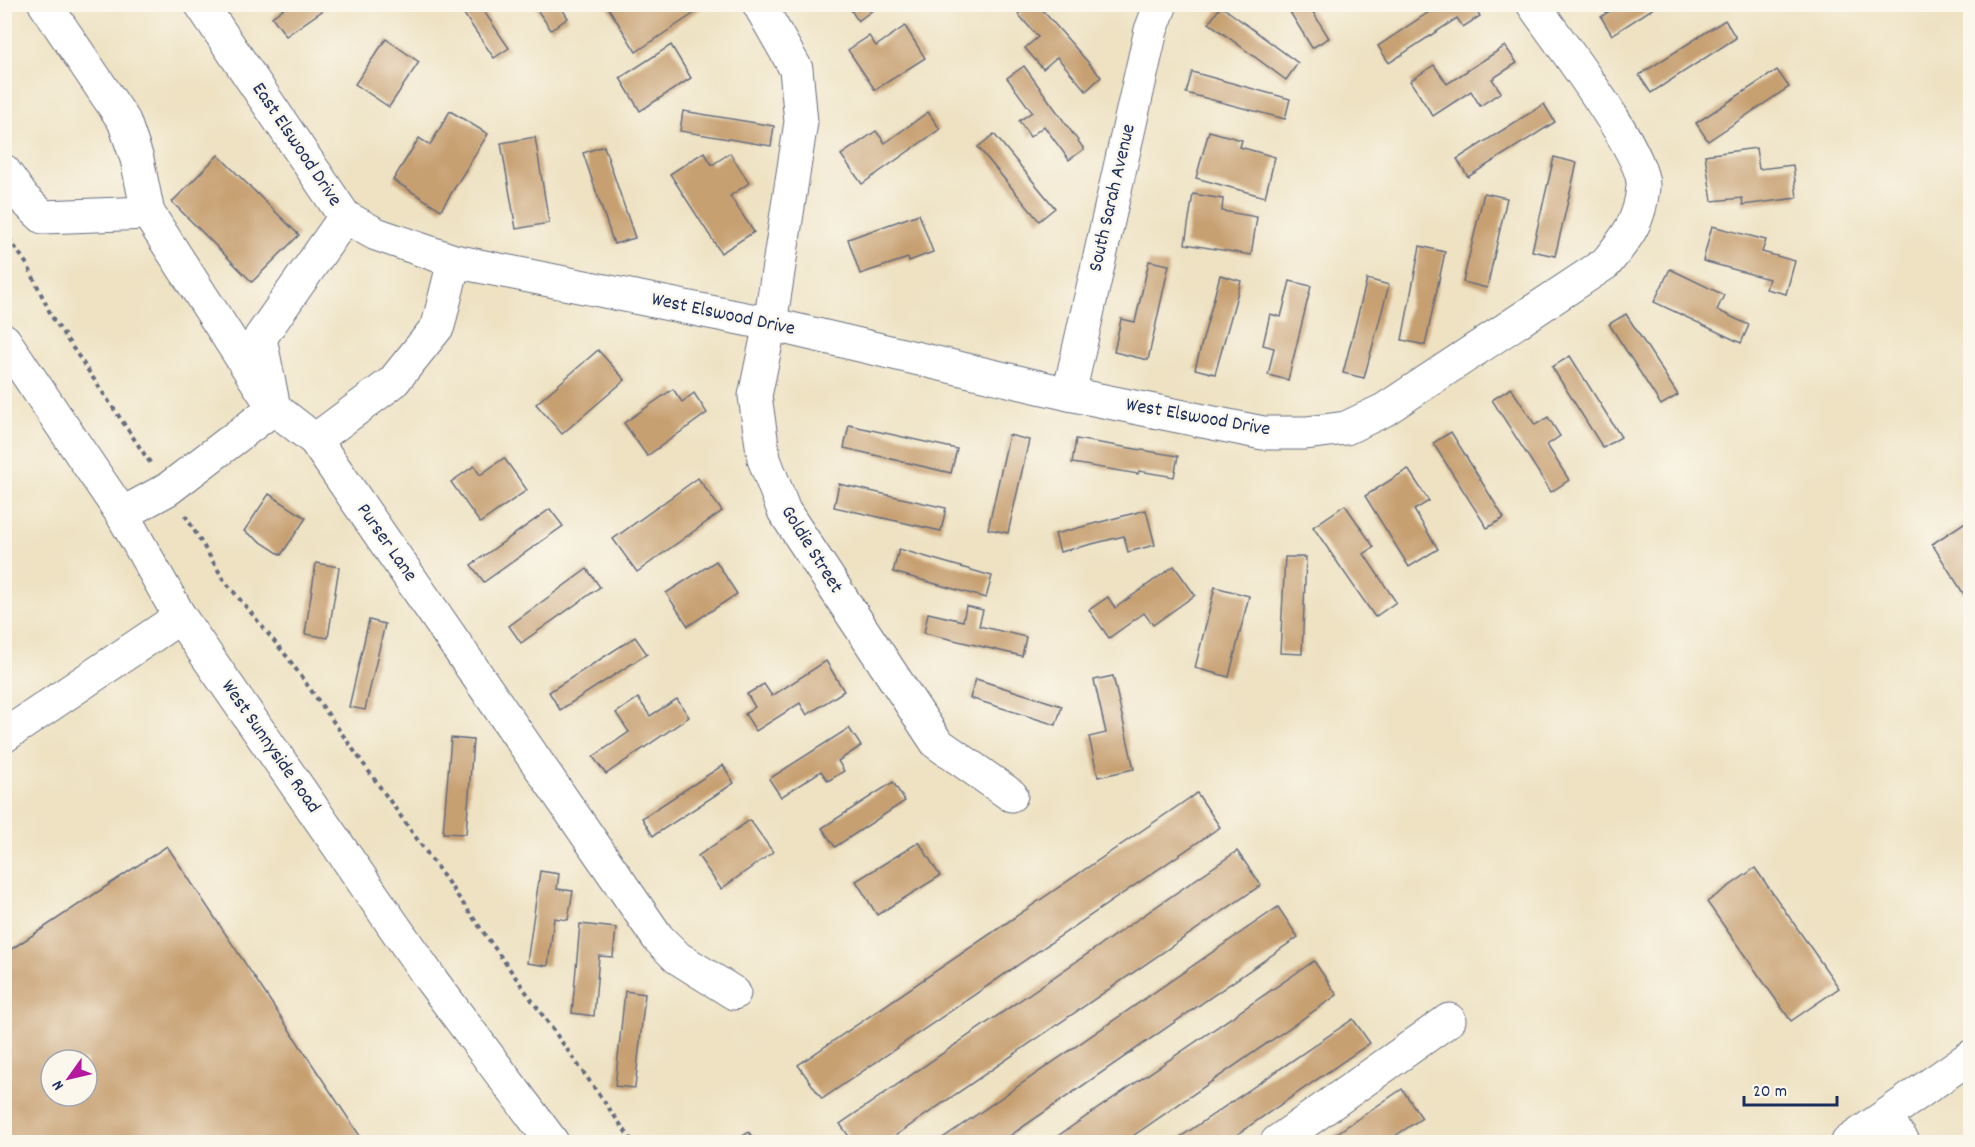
<svg xmlns="http://www.w3.org/2000/svg" width="1975" height="1147" viewBox="0 0 1975 1147" font-family="Dekko,sans-serif">
<style>
.building{fill:#c7a072;fill-rule:evenodd}
.lines{fill:none;stroke-linecap:round;stroke-linejoin:round}
.minor-casing{stroke:#656e81;stroke-width:35}
.major-casing{stroke:#656e81;stroke-width:35}
.path{stroke:#656e81;stroke-width:4;stroke-dasharray:4.5 4.5;stroke-linecap:butt}
.minor{stroke:#fff;stroke-width:33}
.major{stroke:#fff;stroke-width:33}
.labels{text-anchor:middle;dominant-baseline:central;stroke-width:5;stroke-linejoin:round;paint-order:stroke}
.street-label{font-size:20px;fill:#1b2f5e;stroke:#fbf7ec}
</style>
<rect width="100%" height="100%" fill="#fbf7ec"/>
<filter id="ink" filterUnits="userSpaceOnUse"><feTurbulence type="fractalNoise" baseFrequency=".0167" numOctaves="2"/><feDisplacementMap in="SourceGraphic" scale="12" xChannelSelector="R" yChannelSelector="G"/><feConvolveMatrix kernelMatrix="1 2 1 2 8 2 1 2 1" color-interpolation-filters="sRGB"/></filter>
<filter id="wash" filterUnits="userSpaceOnUse"><feTurbulence type="fractalNoise" baseFrequency=".008" numOctaves="4" result="noise"/><feDisplacementMap in="SourceGraphic" scale="24" xChannelSelector="R" yChannelSelector="G"/><feGaussianBlur stdDeviation="1.35" result="paint"/><feColorMatrix in="noise" values="0 0 0 0 0 0 0 0 0 0 0 0 0 0 0 0 0 1.4 0 .05"/><feComposite in="paint" operator="in"/></filter>
<g filter="url(#wash)">
<rect width="100%" height="100%" fill="#eee2c3"/>
<g id="blocks">
<g class="building">
<polygon points="290,4 332,4 286,36 272,17"/>
<polygon points="457,4 479,4 509,48 494,58"/>
<polygon points="533,4 559,4 568,18 551,30"/>
<polygon points="606,4 708,4 636,52"/>
<polygon points="847,4 881,4 858,21"/>
<polygon points="1029,4 1037,4 1101,77 1086,91 1057,57 1043,69 1025,48 1038,37 1018,14"/>
<polygon points="1285,4 1308,4 1329,38 1312,48"/>
<polygon points="1441,4 1473,4 1480,16 1463,27 1457,18 1389,63 1378,46"/>
<polygon points="1620,4 1660,4 1612,35 1601,17"/>
<polygon points="1221,6 1298,63 1286,80 1209,23"/>
<polygon points="1725,20 1736,38 1651,93 1639,75"/>
<polygon points="905,26 925,58 875,90 848,50 869,36 876,46"/>
<polygon points="386,39 419,62 389,107 355,84"/>
<polygon points="671,45 691,78 640,111 620,78"/>
<polygon points="1505,46 1517,63 1492,79 1501,92 1480,106 1471,91 1433,116 1410,81 1434,65 1447,84"/>
<polygon points="1024,66 1084,149 1069,160 1044,126 1030,137 1019,121 1032,112 1007,78"/>
<polygon points="1777,70 1789,87 1708,141 1696,123"/>
<polygon points="1192,72 1290,99 1285,119 1186,93"/>
<polygon points="1544,104 1555,122 1468,177 1457,159"/>
<polygon points="450,111 488,134 441,210 393,180 419,138 430,145"/>
<polygon points="683,111 774,126 771,146 680,131"/>
<polygon points="928,112 940,129 862,184 841,155 876,131 885,143"/>
<polygon points="1209,131 1242,140 1240,147 1275,157 1265,197 1196,178"/>
<polygon points="994,134 1055,208 1039,221 978,147"/>
<polygon points="535,137 549,223 516,229 501,143"/>
<polygon points="604,146 635,238 614,244 583,153"/>
<polygon points="1756,148 1759,169 1793,165 1797,198 1743,205 1742,198 1712,201 1705,155"/>
<polygon points="704,152 712,165 730,153 749,183 730,196 754,232 721,253 670,174"/>
<polygon points="218,155 299,235 252,282 172,202"/>
<polygon points="1554,157 1577,163 1555,256 1532,251"/>
<polygon points="1484,193 1507,198 1487,288 1463,282"/>
<polygon points="1193,194 1223,199 1222,211 1257,217 1251,255 1185,244"/>
<polygon points="919,214 933,252 909,261 908,258 860,274 848,239"/>
<polygon points="1712,226 1766,240 1762,252 1795,261 1786,294 1766,289 1769,279 1703,261"/>
<polygon points="1420,246 1445,252 1425,345 1402,340"/>
<polygon points="1149,261 1169,265 1148,360 1114,352 1121,319 1135,322"/>
<polygon points="1670,269 1724,295 1717,310 1749,325 1741,343 1654,302"/>
<polygon points="1220,275 1241,281 1215,374 1195,369"/>
<polygon points="1367,279 1389,285 1364,378 1343,373"/>
<polygon points="1290,281 1311,286 1288,380 1268,375 1274,348 1263,345 1270,314 1281,317"/>
<polygon points="1626,314 1678,395 1661,405 1609,324"/>
<polygon points="598,350 625,380 562,434 536,404"/>
<polygon points="1570,356 1621,437 1603,448 1552,367"/>
<polygon points="1511,388 1535,425 1548,417 1560,436 1547,445 1569,480 1551,492 1492,400"/>
<polygon points="673,389 682,402 694,393 707,413 647,456 624,423"/>
<polygon points="849,425 957,449 951,473 844,448"/>
<polygon points="1451,432 1504,518 1487,528 1433,443"/>
<polygon points="1009,435 1029,440 1008,533 988,529"/>
<polygon points="1076,439 1178,456 1174,477 1139,471 1138,474 1072,463"/>
<polygon points="504,458 527,490 480,523 451,482 474,466 480,475"/>
<polygon points="1408,469 1429,501 1414,510 1438,549 1409,567 1365,496"/>
<polygon points="698,478 722,511 637,572 613,539"/>
<polygon points="839,484 946,508 941,531 834,507"/>
<polygon points="269,494 306,518 281,555 244,531"/>
<polygon points="1345,505 1374,547 1364,554 1396,602 1375,617 1313,527"/>
<polygon points="550,509 563,526 484,582 471,565"/>
<polygon points="1146,510 1155,545 1128,552 1124,536 1060,552 1055,534"/>
<polygon points="1970,519 1970,604 1932,544"/>
<polygon points="899,549 992,576 986,598 893,572"/>
<polygon points="1285,557 1306,557 1302,654 1280,653"/>
<polygon points="716,561 737,594 688,626 666,593"/>
<polygon points="316,563 339,567 328,638 305,634"/>
<polygon points="1174,566 1195,595 1153,625 1144,613 1109,638 1089,610 1108,597 1115,608"/>
<polygon points="587,569 600,587 521,643 509,626"/>
<polygon points="1215,587 1249,596 1229,677 1195,668"/>
<polygon points="966,606 983,610 979,626 1026,637 1022,656 924,633 928,613 963,621"/>
<polygon points="369,620 385,624 365,710 349,707"/>
<polygon points="635,637 647,654 560,710 549,692"/>
<polygon points="826,661 844,691 807,715 800,703 756,731 745,714 755,707 747,694 764,684 772,696"/>
<polygon points="1113,676 1134,769 1098,777 1089,737 1106,733 1094,680"/>
<polygon points="976,679 1062,706 1056,725 970,698"/>
<polygon points="638,698 650,716 677,699 689,717 606,774 593,757 629,732 616,713"/>
<polygon points="849,728 861,746 838,761 844,771 828,781 821,771 781,797 769,779"/>
<polygon points="451,738 473,740 466,834 443,833"/>
<polygon points="723,765 734,783 653,836 642,818"/>
<polygon points="893,782 905,801 835,847 822,828"/>
<polygon points="1197,793 1220,827 822,1099 798,1065"/>
<polygon points="750,820 773,852 721,889 698,856"/>
<polygon points="919,842 940,876 877,915 856,881"/>
<path d="M167 846 364 1142H4V954ZM51 1060H87V1096H51Z"/>
<polygon points="1237,851 1261,885 886,1142 853,1142 840,1124"/>
<polygon points="1755,868 1839,988 1791,1021 1707,902"/>
<polygon points="540,871 559,874 557,889 573,891 568,920 554,918 548,966 527,963"/>
<polygon points="1278,907 1298,937 1001,1142 937,1142"/>
<polygon points="580,924 616,928 613,957 599,956 594,1016 572,1013"/>
<polygon points="1314,961 1337,995 1124,1142 1049,1142"/>
<polygon points="625,991 645,994 635,1088 615,1086"/>
<polygon points="1353,1019 1370,1043 1226,1142 1173,1142"/>
<polygon points="1402,1089 1422,1118 1386,1142 1324,1142"/>
<polygon points="749,1132 756,1142 733,1142"/>
</g>
</g>
</g>
<g filter="url(#ink)">
<use href="#blocks" fill-opacity="0" stroke="#656e81" stroke-width="1.5"/>
<g class="lines">
<g class="minor-casing">
<g id="minor">
<polyline points="45,4 124,121 137,159 148,213 274,408 315,440 658,938 678,958 734,993"/>
<path d="M201 4 345 217 376 234 454 261 770 324 1069 394 1263 433H1306L1346 428 1384 410 1606 263C1627 237 1640 222 1643 187 1646 153 1556 38 1533 4"/>
<polyline points="759,4 796,69 801,122 770,324 755,396 764,459 784,511 937,743 1011,795"/>
<polyline points="4,171 23,198 43,217 148,213"/>
<polyline points="1069,394 1151,30 1161,4"/>
<polyline points="315,440 393,382 438,326 454,261"/>
<polyline points="122,514 168,489 274,408 260,338 345,217"/>
<polyline points="4,736 180,617"/>
<polyline points="1885,1117 1903,1142"/>
<polyline points="1277,1142 1449,1020"/>
<polyline points="1848,1142 1970,1057"/>
</g>
</g>
<g class="major-casing">
<polyline id="major" points="4,340 122,514 180,617 432,981 552,1142"/>
</g>
<g class="path">
<polyline points="4,231 28,266 52,317 151,464"/>
<polyline points="185,515 224,580 288,658 633,1142"/>
</g>
<use href="#minor" class="minor"/>
<use href="#major" class="major"/>
</g>
</g>
<g class="labels">
<g class="street-label">
<text transform="translate(296 145) rotate(56)">East Elswood Drive</text>
<text transform="translate(1113 198) rotate(-77)">South Sarah Avenue</text>
<text transform="translate(723 315) rotate(12)">West Elswood Drive</text>
<text transform="translate(1198 418) rotate(10)">West Elswood Drive</text>
<text transform="translate(386 543) rotate(55)">Purser Lane</text>
<text transform="translate(811 550) rotate(58)">Goldie Street</text>
<text transform="translate(270 747) rotate(55)">West Sunnyside Road</text>
</g>
</g>
<rect width="1975" height="1147" fill="none" stroke="#fbf7ec" stroke-width="24"/>
<g transform="translate(69 1078) rotate(236)"><circle r="28" fill="#fbf7ec" stroke="#a1a7b3" stroke-width="1.5"/>
<path d="M0-4.5L10 22L0 15L-10 22Z" fill="#b5179e"/>
<text y="-9" font-size="16" font-weight="bold" text-anchor="middle" fill="#1b2f5e">N</text>
</g>
<path d="M1744 1096v9h93v-9" fill="none" stroke="#1b2f5e" stroke-width="3"/>
<text x="1753" y="1096" font-size="18" fill="#1b2f5e" stroke="#fbf7ec" stroke-width="4.5" paint-order="stroke">20 m</text>
</svg>
